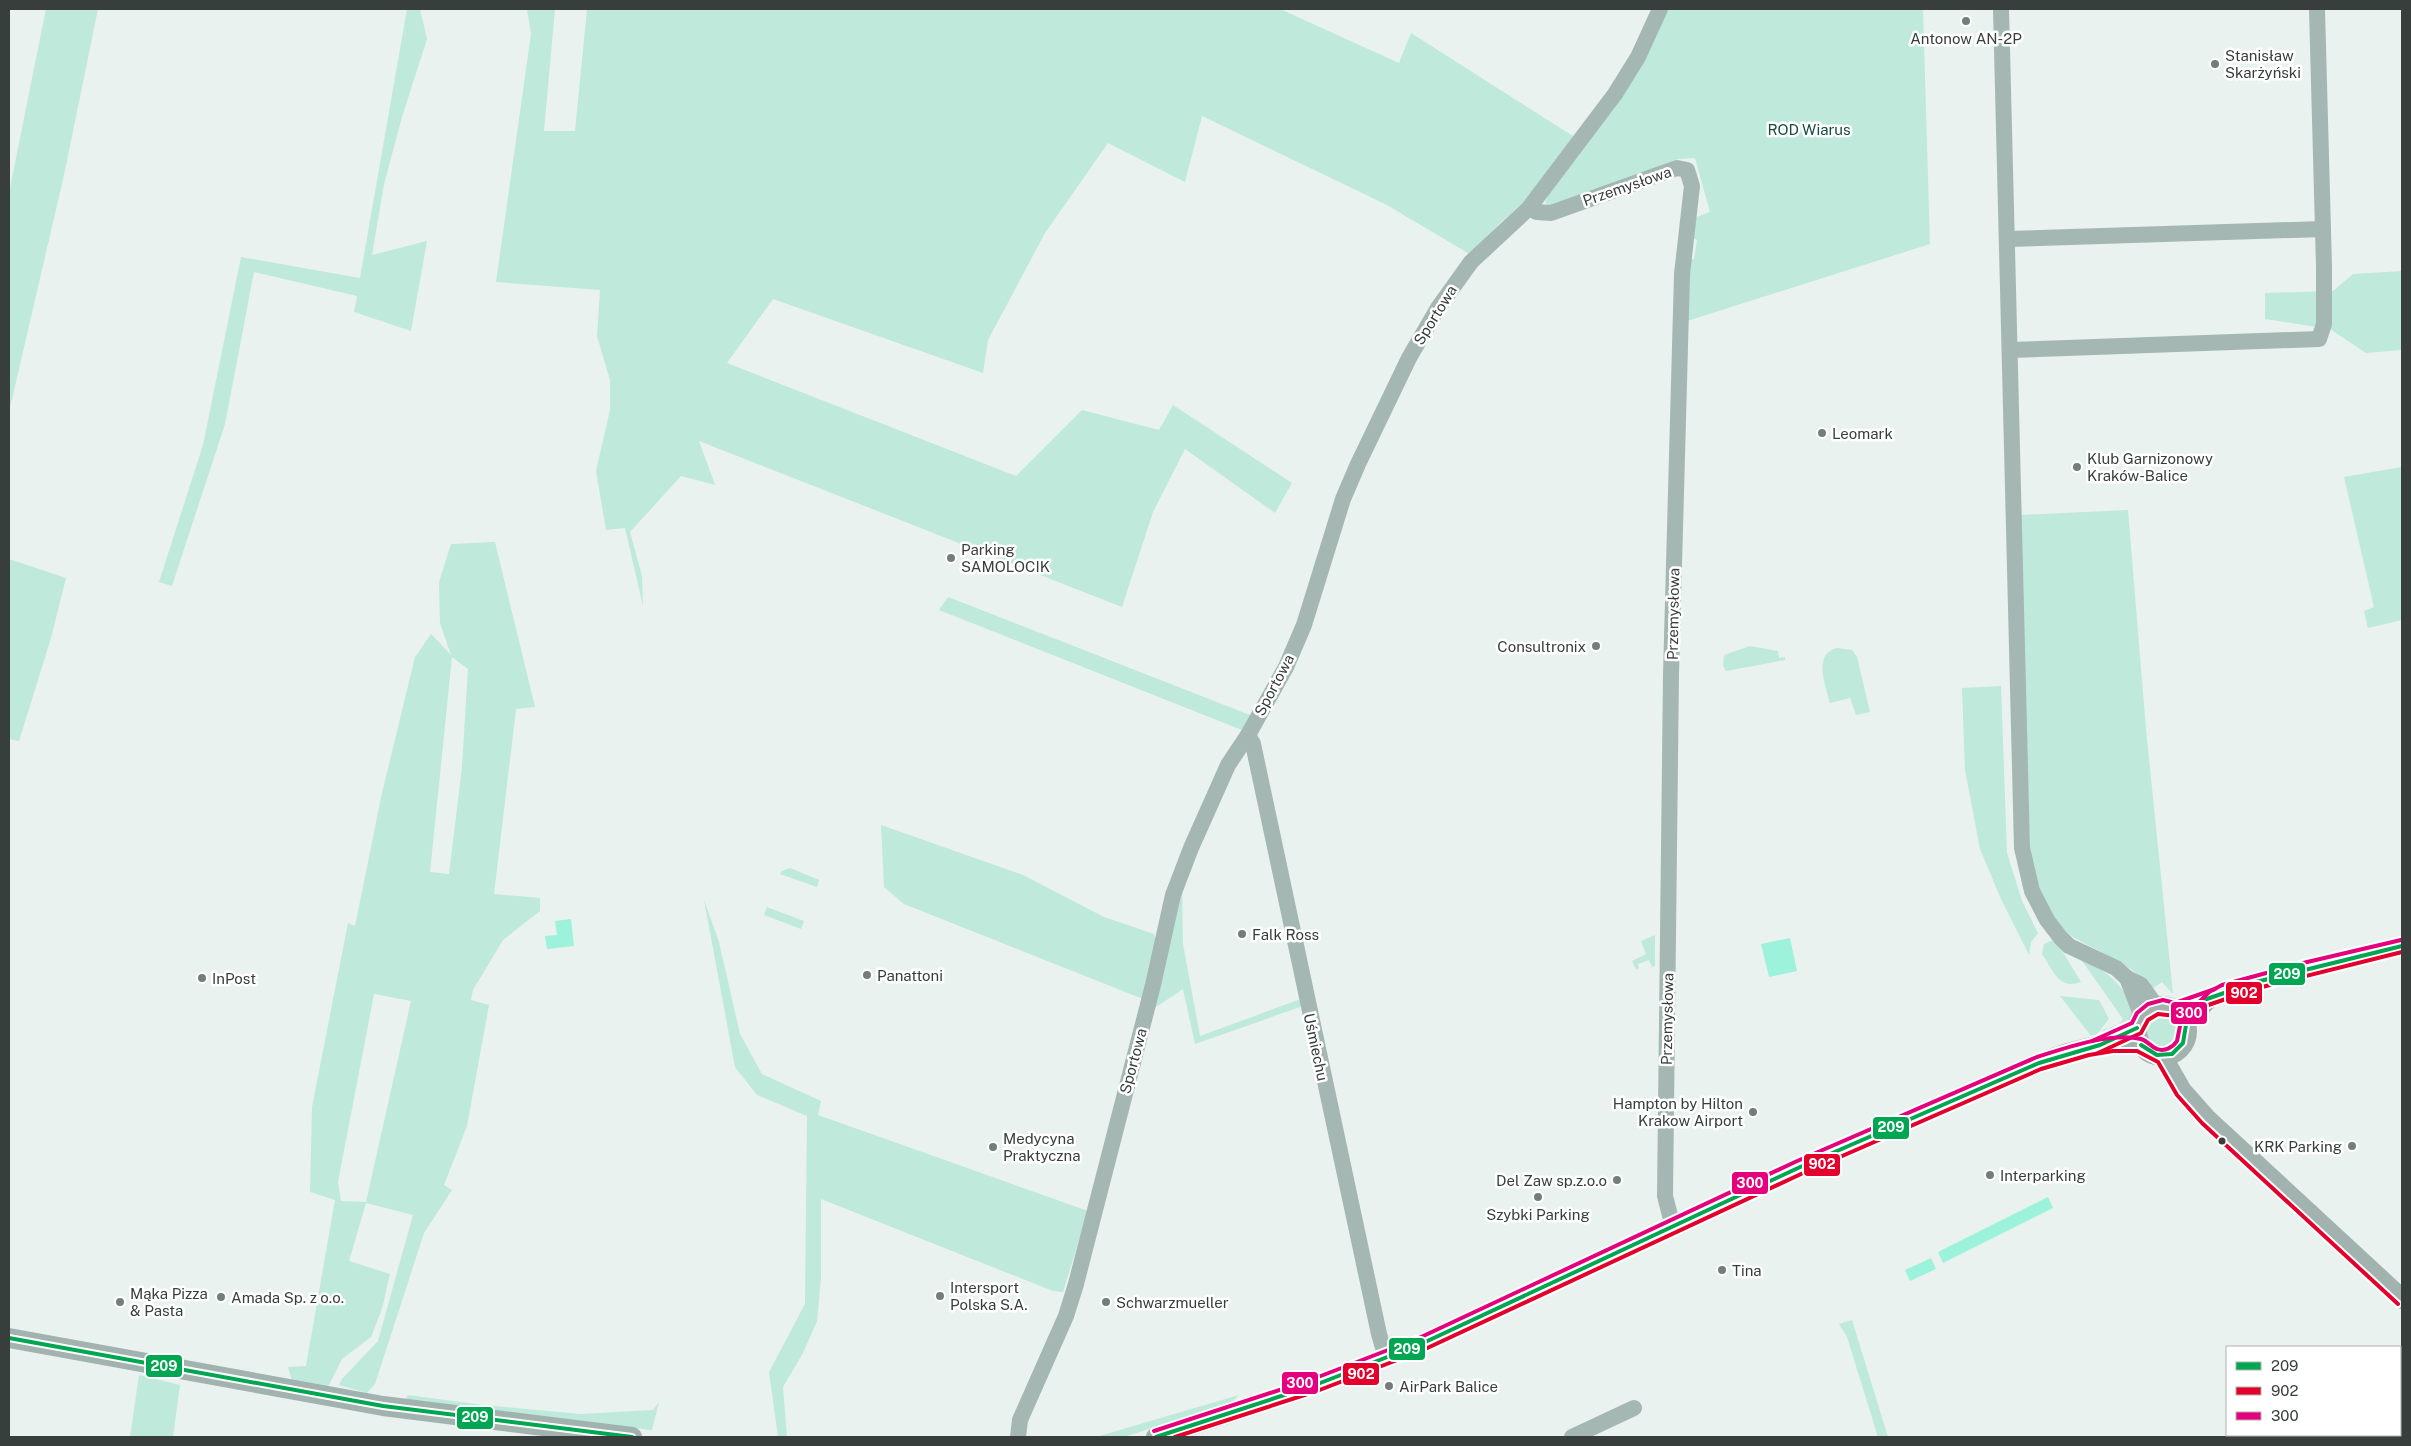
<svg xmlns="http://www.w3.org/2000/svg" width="2411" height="1446" viewBox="0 0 2411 1446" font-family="'Public Sans',sans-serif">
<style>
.green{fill:#bee9db;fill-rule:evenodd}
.water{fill:#9cf2da}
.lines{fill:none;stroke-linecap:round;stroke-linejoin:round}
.minor{stroke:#a5b7b3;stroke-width:16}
.major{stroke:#a2b2ae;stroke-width:20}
.bus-1-casing{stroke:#fff;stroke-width:8}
.bus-2-casing{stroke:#fff;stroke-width:8}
.bus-3-casing{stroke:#fff;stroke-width:8}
.bus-1{stroke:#00a651;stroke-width:4}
.bus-2{stroke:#e4002b;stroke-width:4}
.bus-3{stroke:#e5007d;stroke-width:4}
.poi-dot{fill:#757d7b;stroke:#fff;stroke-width:2}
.bus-dot{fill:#373e3c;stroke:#fff;stroke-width:2}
.labels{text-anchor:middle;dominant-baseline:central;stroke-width:5;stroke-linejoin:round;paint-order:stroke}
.poi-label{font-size:15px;fill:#373e3c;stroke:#fff;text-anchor:start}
.park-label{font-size:15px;fill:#164a3d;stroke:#fff}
.street-label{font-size:15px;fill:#373e3c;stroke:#fff}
.line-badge{stroke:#fff;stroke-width:2}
.badge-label{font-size:14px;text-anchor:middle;font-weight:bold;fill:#fff}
</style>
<rect width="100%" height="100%" fill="#e9f2ef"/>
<g class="green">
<polygon points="46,9 98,9 64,175 9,412 9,193"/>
<polygon points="407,9 420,9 427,39 402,117 384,184 372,255 427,241 411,331 354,312 357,296 254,272 225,424 172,586 159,582 203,445 241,257 360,278"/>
<polygon points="527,9 555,9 544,131 575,131 587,9 1280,9 1399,63 1411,33 1576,138 1529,198 1498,225 1471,255 1387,205 1202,116 1185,182 1108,143 1045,233 988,340 983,373 773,299 727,363 1016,476 1082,410 1159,430 1173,405 1292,483 1275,513 1185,449 1153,512 1122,607 699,441 715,485 681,476 630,532 642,576 643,606 625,528 606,530 596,471 610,410 610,380 597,336 600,290 496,282 531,34"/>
<polygon points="1666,9 1923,9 1930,244 1687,321 1689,259 1694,259 1697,240 1691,237 1694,218 1710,212 1695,158 1678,159 1557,207 1550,207 1545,202 1551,190"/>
<polygon points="2402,271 2402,350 2366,353 2330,329 2265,319 2265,293 2333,291 2353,274"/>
<polygon points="2402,467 2402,620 2368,628 2364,611 2374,607 2344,477"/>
<path d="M2128 510 2146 729 2173 994 2162 982 2152 989C2130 962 2104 955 2075 938 2046 920 2034 881 2030 848L2019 515Z"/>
<path d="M495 542 535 707 516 709 494 894 540 898V911L503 940 473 990 471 1000 489 1005 467 1126 444 1185 452 1190 424 1233 375 1384 367 1393 339 1385 342 1379 378 1341 413 1215 366 1203 349 1261 390 1274 382 1309 371 1337 342 1359 328 1387 292 1381 288 1367 306 1366 335 1200 310 1192 312 1107 348 923 355 926 382 793 415 657 431 634 451 655 440 623 439 582 451 544ZM452 657 468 669 462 767 449 874 430 872ZM374 994 411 1001 366 1202 341 1201 338 1182Z"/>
<polygon points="9,559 66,578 51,638 19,741 9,739"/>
<polygon points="948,597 1250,715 1242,730 939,610"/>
<polygon points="1750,646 1778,651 1779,658 1785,657 1785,660 1726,671 1723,666 1724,655"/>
<path d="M1837 648 1852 650 1857 657 1870 712 1856 715 1850 698 1830 703C1826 686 1812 654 1837 648Z"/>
<polygon points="2001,686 2007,853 2022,901 2038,933 2031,942 2029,955 2001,899 1980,849 1965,770 1962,688"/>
<polygon points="881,825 1023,875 1104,917 1154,934 1156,942 1143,999 904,904 884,887"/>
<polygon points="790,868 819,880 817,887 780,874 782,871"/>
<polygon points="1182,882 1183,944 1200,1036 1301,999 1303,1006 1195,1044 1183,989 1153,1009"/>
<polygon points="704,900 719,942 740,1034 762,1074 821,1101 818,1115 1088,1211 1063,1292 1053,1291 821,1199 821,1278 817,1321 803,1353 783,1387 787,1437 778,1437 769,1372 805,1304 807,1116 757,1095 735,1067"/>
<polygon points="767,907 804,921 801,929 764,915"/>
<polygon points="1655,935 1655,966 1652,967 1649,960 1638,964 1639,968 1636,970 1632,961 1646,954 1641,941"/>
<path d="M2055 939 2081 982C2058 990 2054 971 2042 954L2044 944Z"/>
<path d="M2080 958C2110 974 2122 981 2134 1014L2131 1021 2124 1027 2102 1034 2103 1030 2119 1024 2123 1019Z"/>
<polygon points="2060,996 2099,1000 2109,1019 2097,1034 2091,1036"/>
<circle cx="2162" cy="1032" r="16"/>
<polygon points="1852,1320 1888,1437 1878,1437 1847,1337 1839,1324"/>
<polygon points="139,1375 180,1385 173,1437 130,1437"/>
<polygon points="408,1395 483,1405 580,1414 653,1410 659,1402 652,1430 405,1400"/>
<polygon points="1239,1395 1232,1402 1124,1437 1096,1437"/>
</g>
<g class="water">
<polygon points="571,919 574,946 547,949 545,936 557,935 555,921"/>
<polygon points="1790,938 1797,971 1769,977 1761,944"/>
<polygon points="2048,1197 2053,1208 1943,1263 1938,1252"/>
<polygon points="1931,1258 1936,1269 1910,1281 1905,1270"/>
</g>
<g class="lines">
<g class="minor">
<polyline points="2001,9 2022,848 2032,891 2047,920 2060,937 2069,946 2116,968 2127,978 2141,985 2157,1007"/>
<polyline points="1529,208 1537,212 1551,213 1677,168 1687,170 1692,186 1682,274 1671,674 1665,1196 1673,1227"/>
<polyline points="2007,239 2323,229"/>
<polyline points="2010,350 2319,339 2324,324 2324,267 2317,9"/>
<polyline points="1248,735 1253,744 1379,1334 1386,1358"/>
<polyline points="2127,978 2142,1017"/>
<polyline points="2175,1010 2256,982 2402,946"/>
<polyline points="2186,1025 2212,998"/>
<polyline points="1018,1437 1020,1420 1066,1316 1076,1284 1153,985 1173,895 1191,848 1228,765 1248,735 1286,667 1304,625 1343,499 1358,464 1409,358 1438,308 1471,262 1529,208 1615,94 1638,57 1660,9"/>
<polyline points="1572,1437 1634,1408"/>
</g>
<g class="major">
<circle cx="2162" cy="1031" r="25"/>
<polyline points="2162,1056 2182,1091 2206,1118 2402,1299"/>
<polyline points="9,1338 383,1406 632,1437"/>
<polyline points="1156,1437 1315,1385 1421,1344 1798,1168 2039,1063 2068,1053 2100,1045 2141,1045"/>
</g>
<g class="bus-1-casing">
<g id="bus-1">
<polyline points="2175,1010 2256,982 2402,946"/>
<polyline points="2141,1045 2157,1055 2172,1054 2183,1043 2186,1025"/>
<polyline points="9,1338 383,1406 632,1437"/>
<polyline points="1156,1437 1315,1385 1421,1344 1798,1168 2039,1063 2100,1045 2137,1028"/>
</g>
</g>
<g class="bus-2-casing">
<g id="bus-2">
<polyline points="2098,1053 2141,1033 2148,1020 2158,1014 2176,1016 2258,988 2402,952"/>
<polyline points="1175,1437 1317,1391 1423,1350 1801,1174 2041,1069 2089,1055 2113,1051 2137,1051 2158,1062 2177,1095 2202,1123 2398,1304"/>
</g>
</g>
<g class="bus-3-casing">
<g id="bus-3">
<polyline points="2092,1041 2132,1023 2137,1013 2148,1004 2163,1000 2175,1003 2215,989"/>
<path d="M1154 1431 1313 1379 1419 1338 1795 1162 2037 1057C2065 1048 2110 1032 2141 1039 2148 1041 2151 1047 2157 1049 2165 1052 2173 1047 2177 1041L2181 1021 2209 992 2222 985 2303 963 2401 940"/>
</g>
</g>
<use href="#bus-1" class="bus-1"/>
<use href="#bus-2" class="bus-2"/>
<use href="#bus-3" class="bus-3"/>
</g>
<g class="poi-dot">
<circle cx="1966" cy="21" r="5"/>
<circle cx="2215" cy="64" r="5"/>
<circle cx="1822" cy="433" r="5"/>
<circle cx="2077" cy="467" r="5"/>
<circle cx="951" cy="558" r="5"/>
<circle cx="1596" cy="646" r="5"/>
<circle cx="1242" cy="934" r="5"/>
<circle cx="867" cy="975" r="5"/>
<circle cx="202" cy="978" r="5"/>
<circle cx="1753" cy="1112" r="5"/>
<circle cx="2352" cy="1146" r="5"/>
<circle cx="993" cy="1147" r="5"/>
<circle cx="1990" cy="1175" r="5"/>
<circle cx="1617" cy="1180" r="5"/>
<circle cx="1538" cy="1197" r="5"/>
<circle cx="1722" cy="1270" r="5"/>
<circle cx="940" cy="1296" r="5"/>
<circle cx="221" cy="1297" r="5"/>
<circle cx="120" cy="1302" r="5"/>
<circle cx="1106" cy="1302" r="5"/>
<circle cx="1389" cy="1386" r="5"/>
</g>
<circle class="bus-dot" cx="2222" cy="1141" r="4.5"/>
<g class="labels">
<g class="poi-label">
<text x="1966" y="38" text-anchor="middle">Antonow AN-2P</text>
<text x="2225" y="55">Stanisław<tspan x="2225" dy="17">Skarżyński</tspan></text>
<text x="1832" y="433">Leomark</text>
<text x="2087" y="458">Klub Garnizonowy<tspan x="2087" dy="17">Kraków-Balice</tspan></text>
<text x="961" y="549">Parking<tspan x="961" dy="17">SAMOLOCIK</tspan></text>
<text x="1586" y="646" text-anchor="end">Consultronix</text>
<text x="1252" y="934">Falk Ross</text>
<text x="877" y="975">Panattoni</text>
<text x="212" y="978">InPost</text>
<text x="1743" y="1103" text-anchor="end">Hampton by Hilton<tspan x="1743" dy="17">Krakow Airport</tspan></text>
<text x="1003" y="1138">Medycyna<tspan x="1003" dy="17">Praktyczna</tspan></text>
<text x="2342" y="1146" text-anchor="end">KRK Parking</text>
<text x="2000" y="1175">Interparking</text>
<text x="1607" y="1180" text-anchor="end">Del Zaw sp.z.o.o</text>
<text x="1538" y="1214" text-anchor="middle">Szybki Parking</text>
<text x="1732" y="1270">Tina</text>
<text x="950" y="1287">Intersport<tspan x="950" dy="17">Polska S.A.</tspan></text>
<text x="130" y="1293">Mąka Pizza<tspan x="130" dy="17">&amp; Pasta</tspan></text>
<text x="231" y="1297">Amada Sp. z o.o.</text>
<text x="1116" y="1302">Schwarzmueller</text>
<text x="1399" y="1386">AirPark Balice</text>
</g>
<g class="park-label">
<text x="1809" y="129">ROD Wiarus</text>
</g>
<g class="street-label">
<text transform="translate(1627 186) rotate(-19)">Przemysłowa</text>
<text transform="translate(1435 315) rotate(-58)">Sportowa</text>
<text transform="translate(1673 614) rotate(-89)">Przemysłowa</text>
<text transform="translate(1274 685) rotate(-62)">Sportowa</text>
<text transform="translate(1667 1019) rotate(-89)">Przemysłowa</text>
<text transform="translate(1316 1047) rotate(78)">Uśmiechu</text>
<text transform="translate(1133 1061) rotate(-75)">Sportowa</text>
</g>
</g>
<g class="line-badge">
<rect x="2268" y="962" width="38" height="24" rx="5" fill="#00a651"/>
<rect x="2225" y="981" width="38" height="24" rx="5" fill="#e4002b"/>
<rect x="2170" y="1001" width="38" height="24" rx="5" fill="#e5007d"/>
<rect x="1872" y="1116" width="38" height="24" rx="5" fill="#00a651"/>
<rect x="1803" y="1153" width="38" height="24" rx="5" fill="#e4002b"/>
<rect x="1731" y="1171" width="38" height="24" rx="5" fill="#e5007d"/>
<rect x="1388" y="1337" width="38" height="24" rx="5" fill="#00a651"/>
<rect x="145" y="1354" width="38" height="24" rx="5" fill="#00a651"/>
<rect x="1342" y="1362" width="38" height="24" rx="5" fill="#e4002b"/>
<rect x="1281" y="1371" width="38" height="24" rx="5" fill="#e5007d"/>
<rect x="456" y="1406" width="38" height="24" rx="5" fill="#00a651"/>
</g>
<g class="badge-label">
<text x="2287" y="979">209</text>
<text x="2244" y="998">902</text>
<text x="2189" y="1018">300</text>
<text x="1891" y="1132">209</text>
<text x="1822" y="1169">902</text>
<text x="1750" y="1188">300</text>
<text x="1407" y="1354">209</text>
<text x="164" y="1371">209</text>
<text x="1361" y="1379">902</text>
<text x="1300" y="1388">300</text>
<text x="475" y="1422">209</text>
</g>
<rect width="2411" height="1446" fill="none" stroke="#373e3c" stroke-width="20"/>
<rect x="2226" y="1346" width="175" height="90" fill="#ffffff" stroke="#afb2b1"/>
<rect x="2236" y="1362" width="25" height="8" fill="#00a651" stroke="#afb2b1"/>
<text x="2271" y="1371" font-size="15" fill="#373e3c">209</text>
<rect x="2236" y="1387" width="25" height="8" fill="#e4002b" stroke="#afb2b1"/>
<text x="2271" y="1396" font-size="15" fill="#373e3c">902</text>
<rect x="2236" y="1412" width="25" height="8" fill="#e5007d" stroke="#afb2b1"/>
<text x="2271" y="1421" font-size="15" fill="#373e3c">300</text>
</svg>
